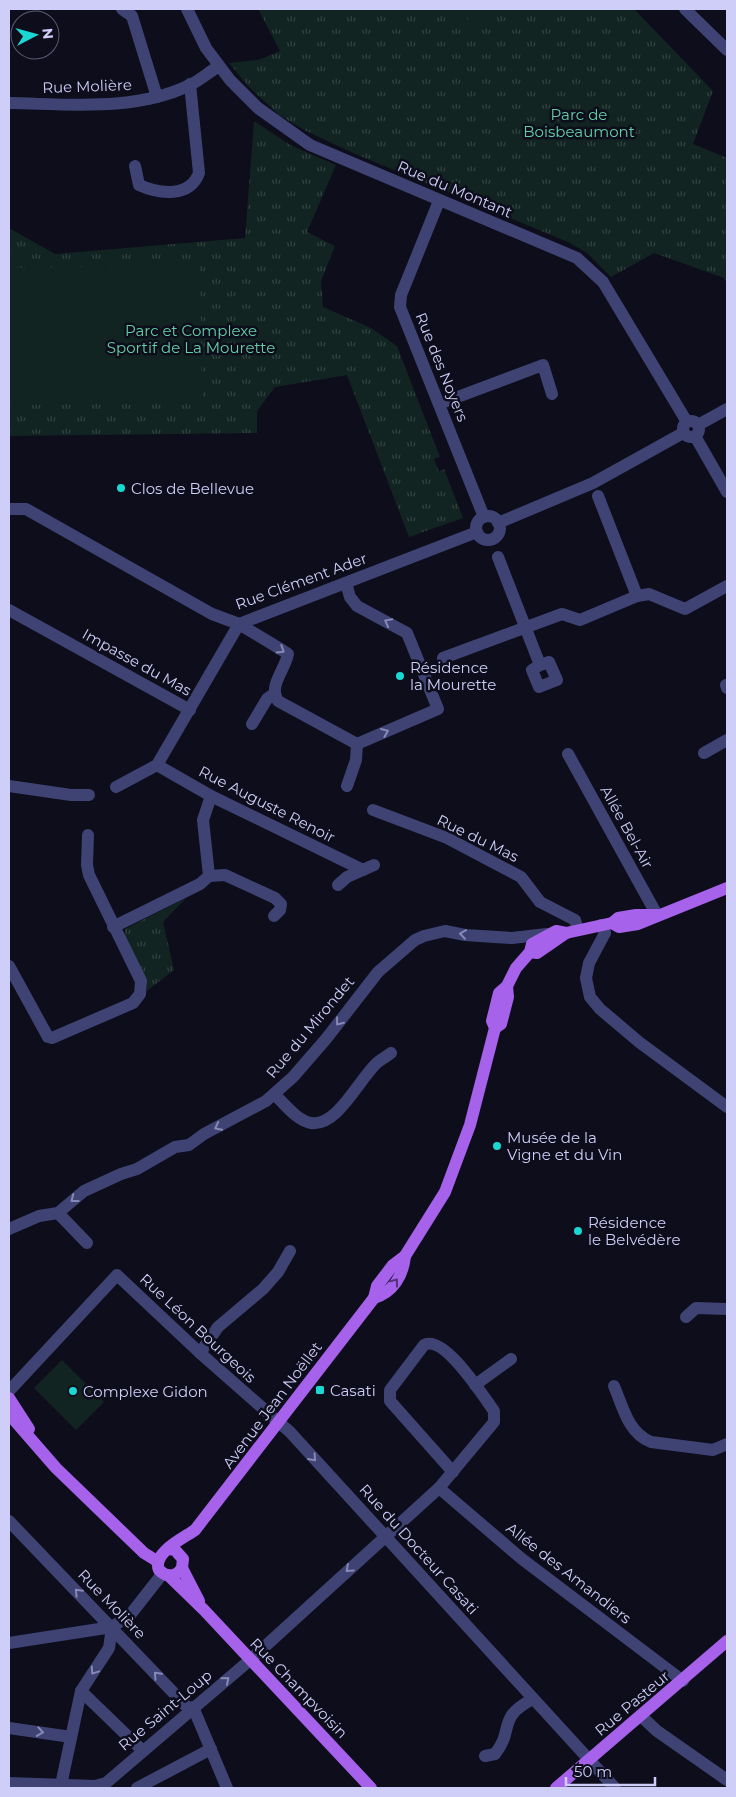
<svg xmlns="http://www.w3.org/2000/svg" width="736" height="1797" viewBox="0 0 736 1797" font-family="Montserrat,sans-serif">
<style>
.grass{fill:url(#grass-tufts)}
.pitch{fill:#112421}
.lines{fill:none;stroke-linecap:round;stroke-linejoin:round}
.minor{stroke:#3e4374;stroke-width:12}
.major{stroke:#a662eb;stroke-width:12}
.oneway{stroke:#8688b6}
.oneway2{stroke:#523379}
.poi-dot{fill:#1bd7d2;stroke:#0e0d1b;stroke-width:2}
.labels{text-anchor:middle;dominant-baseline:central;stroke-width:5;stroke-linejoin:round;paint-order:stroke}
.street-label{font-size:15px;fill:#cecef9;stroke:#0e0d1b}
.park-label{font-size:15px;fill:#64cfa6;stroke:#0e0d1b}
.poi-label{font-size:15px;fill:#cecef9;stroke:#0e0d1b;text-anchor:start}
</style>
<defs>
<pattern id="grass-tufts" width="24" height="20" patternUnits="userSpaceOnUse" patternTransform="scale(1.25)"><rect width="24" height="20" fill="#112421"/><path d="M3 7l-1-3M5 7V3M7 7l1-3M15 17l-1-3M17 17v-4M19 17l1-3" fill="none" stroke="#324342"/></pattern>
</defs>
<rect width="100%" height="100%" fill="#0e0d1b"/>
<g class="grass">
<polygon points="258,9 634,9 713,91 693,144 727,158 727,283 724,278 654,253 611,277 587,253 568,242 353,153 306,131 279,115 248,86 229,63 258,60 280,51"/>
<polygon points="254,121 290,145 336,165 307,232 335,246 321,281 323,307 371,328 397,346 440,457 434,459 439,472 444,469 463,518 409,537 347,375 275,387 257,411 257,433 9,436 9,228 55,254 245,238"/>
<polygon points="186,898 163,922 174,970 147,991 147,982 125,935 125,929"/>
</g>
<g class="pitch">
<polygon points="469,9 491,9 488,28 467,25"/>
<polygon points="200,265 202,401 9,405 9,268"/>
<polygon points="62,1360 104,1402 76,1430 34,1388"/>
</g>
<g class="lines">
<g class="minor">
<polyline points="122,9 132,16 157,97"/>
<polyline points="187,9 206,48 230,80 258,108 310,145 577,258 603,282 687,422"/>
<polyline points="685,9 727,50"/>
<path d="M9 103C69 104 134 112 190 85 200 80 209 72 219 66"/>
<path d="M135 166 139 185C159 194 190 198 199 173L190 84"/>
<polyline points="439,201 401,295 400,307 484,517"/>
<polyline points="439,404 543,365 552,394"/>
<circle cx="691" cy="429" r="8"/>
<polyline points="698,425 727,409"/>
<polyline points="695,436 727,492"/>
<polyline points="598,496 637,596"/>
<path d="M9 509H26L212 614 239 624 282 650 288 654C285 670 268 686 278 701L357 744 438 709 407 633 357 606 350 597 346 583"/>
<circle cx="488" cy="528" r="12"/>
<polyline points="498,523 593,483 683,433"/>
<polyline points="498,557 540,665 549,662 557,680 539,687 532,670 540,665"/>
<polyline points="9,610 190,710"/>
<polyline points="239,624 477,532"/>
<polyline points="443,658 562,614 580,620 637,596 649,594 685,609 727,586"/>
<polyline points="726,685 727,688"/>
<polyline points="252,724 267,699 274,694"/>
<polyline points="704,753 727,740"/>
<polyline points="568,754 657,915"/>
<polyline points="157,765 211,796 363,870"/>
<polyline points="9,786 71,795 89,795"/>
<polyline points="347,786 356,760 357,744"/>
<polyline points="116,787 157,765 239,624"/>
<polyline points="373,810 447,838 521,877 540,902 575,920 578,930"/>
<polyline points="209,876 225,875 275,898 281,904 280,910 274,916"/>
<polyline points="338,885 347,877 374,865"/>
<polyline points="601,925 605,933 589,963 586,978 590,997 600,1009 639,1042 727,1107"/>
<polyline points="113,927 200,884 209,876 203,820 211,796"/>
<polyline points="9,966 48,1037 52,1038 133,1003 140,994 141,981 89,875 87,865 88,835"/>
<path d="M274 1094C284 1103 297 1121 311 1123 338 1127 360 1077 378 1062 382 1059 387 1056 391 1053"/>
<polyline points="58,1213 87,1243"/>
<polyline points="9,1229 39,1216 58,1213 84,1191 121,1174 137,1169 175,1147 189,1145 204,1134 266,1101 293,1077 326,1039 378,972 415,940 424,936 445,931 465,935 512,938 547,934"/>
<polyline points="686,1317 696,1308 727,1309"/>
<polyline points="200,1353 218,1327 263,1289 278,1272 290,1251"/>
<polyline points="475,1385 511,1359"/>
<path d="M614 1386C623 1407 628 1433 651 1442L713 1450 727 1444"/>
<polyline points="9,1391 117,1275 200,1353 290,1432 615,1788"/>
<polyline points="439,1488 522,1559 683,1681"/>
<polyline points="9,1521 190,1710"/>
<polyline points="9,1643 112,1627 130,1615 163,1573"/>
<polyline points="81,1691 143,1751"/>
<polyline points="193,1707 227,1788"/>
<polyline points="641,1716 657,1731 727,1780"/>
<polyline points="9,1728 71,1737"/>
<path d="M485 1756 495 1754C515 1729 496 1718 533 1699"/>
<path d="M9 1783 95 1786 106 1783 250 1660 439 1488 494 1422V1411C483 1396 444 1334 424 1345L390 1390V1401L453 1472"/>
<polyline points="61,1785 81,1691 109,1648 112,1627"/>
<polyline points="137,1788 211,1749"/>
</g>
<g class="major">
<polyline points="612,923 619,927 638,924 727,888"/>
<polyline points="530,952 537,953 566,933"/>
<polyline points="495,1028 501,1024 508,997 507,986"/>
<path d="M374 1298C393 1292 403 1276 405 1256"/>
<polyline points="9,1398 29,1429"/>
<polyline points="9,1414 56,1468 144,1553 157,1561"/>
<path d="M169 1549 175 1550 183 1559 182 1568C176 1577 167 1578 159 1570 152 1553 182 1539 195 1530L374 1298 377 1286 393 1265 405 1256 445 1192 470 1125 495 1028 492 1021 499 993 507 986 516 968 530 952 532 944 556 931 566 933 612 923 618 918 636 915H657"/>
<polyline points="182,1568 199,1601"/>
<polyline points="168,1575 204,1610 371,1788"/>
<polyline points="556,1788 727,1641"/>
</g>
</g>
<defs><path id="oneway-chevron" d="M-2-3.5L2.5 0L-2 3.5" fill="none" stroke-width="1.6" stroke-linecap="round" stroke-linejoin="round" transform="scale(1.25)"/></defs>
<g class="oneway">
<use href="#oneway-chevron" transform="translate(388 622) rotate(-152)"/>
<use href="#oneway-chevron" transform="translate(281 650) rotate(32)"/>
<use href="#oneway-chevron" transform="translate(385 732) rotate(-23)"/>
<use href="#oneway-chevron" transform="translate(463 934) rotate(-172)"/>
<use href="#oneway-chevron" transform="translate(339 1022) rotate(128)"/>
<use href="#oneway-chevron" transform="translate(218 1127) rotate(153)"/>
<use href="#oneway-chevron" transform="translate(74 1199) rotate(142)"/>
<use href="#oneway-chevron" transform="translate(313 1458) rotate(48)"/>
<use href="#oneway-chevron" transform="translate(349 1569) rotate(138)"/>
<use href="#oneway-chevron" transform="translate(78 1592) rotate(-134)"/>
<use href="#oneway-chevron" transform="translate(94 1671) rotate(124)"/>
<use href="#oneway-chevron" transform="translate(157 1675) rotate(-133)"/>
<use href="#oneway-chevron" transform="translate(226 1680) rotate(-40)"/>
<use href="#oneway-chevron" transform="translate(40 1732) rotate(9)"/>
</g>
<use class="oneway2" href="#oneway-chevron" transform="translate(395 1282) rotate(-53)"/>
<g class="poi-dot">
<circle cx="121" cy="488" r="5"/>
<circle cx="400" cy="676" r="5"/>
<circle cx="497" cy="1146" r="5"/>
<circle cx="578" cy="1231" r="5"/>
<rect x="315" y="1385" width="10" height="10" rx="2.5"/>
<circle cx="73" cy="1391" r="5"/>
</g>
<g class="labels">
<g class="street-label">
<text transform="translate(87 86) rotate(-2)">Rue Molière</text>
<text transform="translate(455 189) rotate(23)">Rue du Montant</text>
<text transform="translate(442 367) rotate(68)">Rue des Noyers</text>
<text transform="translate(301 581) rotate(-20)">Rue Clément Ader</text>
<text transform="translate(137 662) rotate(29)">Impasse du Mas</text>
<text transform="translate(267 804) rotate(27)">Rue Auguste Renoir</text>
<text transform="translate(627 827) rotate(61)">Allée Bel-Air</text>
<text transform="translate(478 838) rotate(26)">Rue du Mas</text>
<text transform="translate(310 1027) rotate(-50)">Rue du Mirondet</text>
<text transform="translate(198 1328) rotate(43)">Rue Léon Bourgeois</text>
<text transform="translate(272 1405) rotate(-53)">Avenue Jean Noëllet</text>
<text transform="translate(419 1549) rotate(48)">Rue du Docteur Casati</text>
<text transform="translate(569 1573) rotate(38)">Allée des Amandiers</text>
<text transform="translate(112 1604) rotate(46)">Rue Molière</text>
<text transform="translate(299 1688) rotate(46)">Rue Champvoisin</text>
<text transform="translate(632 1703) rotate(-40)">Rue Pasteur</text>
<text transform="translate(165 1710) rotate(-40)">Rue Saint-Loup</text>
</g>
<g class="park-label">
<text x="579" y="114">Parc de<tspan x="579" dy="17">Boisbeaumont</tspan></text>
<text x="191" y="330">Parc et Complexe<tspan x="191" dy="17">Sportif de La Mourette</tspan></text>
</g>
<g class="poi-label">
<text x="131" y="488">Clos de Bellevue</text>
<text x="410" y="667">Résidence<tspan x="410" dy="17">la Mourette</tspan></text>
<text x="507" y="1137">Musée de la<tspan x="507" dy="17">Vigne et du Vin</tspan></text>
<text x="588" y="1222">Résidence<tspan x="588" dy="17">le Belvédère</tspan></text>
<text x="330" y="1390">Casati</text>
<text x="83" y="1391">Complexe Gidon</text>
</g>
</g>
<rect width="736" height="1797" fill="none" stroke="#cecef9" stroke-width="20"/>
<g transform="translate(35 35) rotate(84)"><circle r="24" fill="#0e0d1b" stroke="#5b5a74"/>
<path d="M0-4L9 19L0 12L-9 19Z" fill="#1bd7d2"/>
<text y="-8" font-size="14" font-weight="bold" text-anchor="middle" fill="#cecef9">N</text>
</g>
<path d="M566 1777v8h89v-8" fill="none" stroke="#cecef9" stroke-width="2.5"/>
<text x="574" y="1777" font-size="15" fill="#cecef9" stroke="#0e0d1b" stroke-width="4" paint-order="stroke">50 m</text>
</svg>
